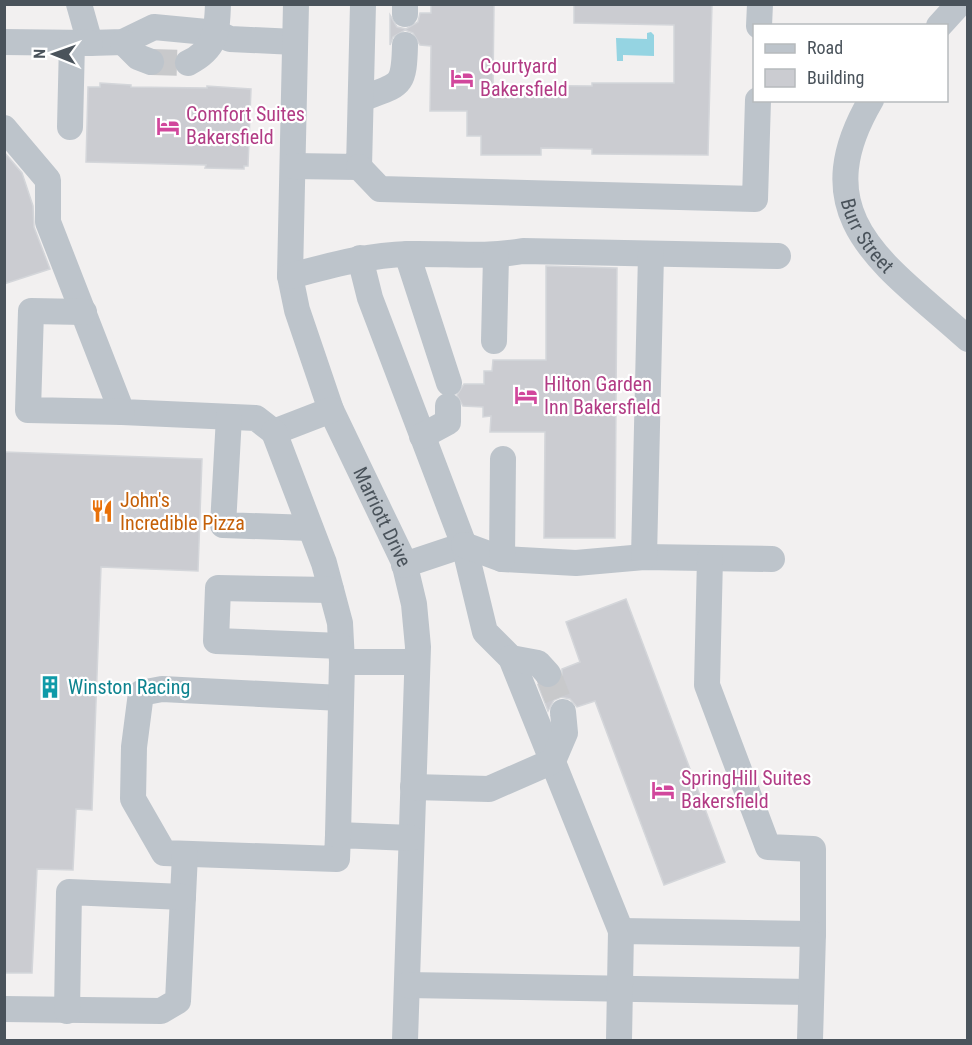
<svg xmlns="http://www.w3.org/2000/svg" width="972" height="1045" viewBox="0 0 972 1045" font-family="'Roboto Condensed',sans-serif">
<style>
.water{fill:#95d4e2}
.building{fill:#cbccd1;stroke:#d4d6da;stroke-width:1.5}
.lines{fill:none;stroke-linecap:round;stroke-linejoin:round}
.minor-tunnel{stroke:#c8c9cb;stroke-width:26;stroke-dasharray:26 13;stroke-linecap:butt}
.minor{stroke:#bdc4cb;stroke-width:26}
.labels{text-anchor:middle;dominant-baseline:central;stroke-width:4.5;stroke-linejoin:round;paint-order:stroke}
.hotel-label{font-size:20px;fill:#b23c85;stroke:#fff;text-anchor:start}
.street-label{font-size:20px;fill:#4a535b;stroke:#fff}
.food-label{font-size:20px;fill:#c56008;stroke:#fff;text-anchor:start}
.culture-label{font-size:20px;fill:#0d838f;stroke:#fff;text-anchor:start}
</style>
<rect width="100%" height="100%" fill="#f2f0f0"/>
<polygon class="water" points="651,32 654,35 654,56 623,55 623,61 617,61 616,38 647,39 647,33"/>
<g class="building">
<polygon points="431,4 494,4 493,85 592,86 592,83 674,83 674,25 574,23 574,4 712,4 708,155 592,154 592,149 541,148 541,155 481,155 481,136 467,136 467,111 430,111 431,46 420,45 413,33 405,30 393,37 390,45 390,15 397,27 406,29 418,22 420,13 431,13"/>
<polygon points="100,83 131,85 131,87 207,88 207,86 251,89 248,166 244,166 244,169 205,168 206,165 86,162 88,87 100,87"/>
<polygon points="4,152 22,173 33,206 34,227 50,269 4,284"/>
<polygon points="546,266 617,268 615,538 544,538 545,432 490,432 491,416 483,417 483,407 463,406 457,395 464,384 484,384 484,371 492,371 493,360 546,360"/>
<polygon points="4,452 202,459 198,571 101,567 92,810 76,809 73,870 37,869 32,973 4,973"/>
<polygon points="626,599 725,862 664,885 595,701 577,707 570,699 561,697 554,700 548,711 538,685 551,689 558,685 562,678 562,669 580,662 566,622"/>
</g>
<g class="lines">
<g class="minor-tunnel">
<polyline points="151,62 188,63"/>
<polyline points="548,674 563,712"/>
</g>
<g class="minor">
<polyline points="79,4 90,43 123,42 154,27 217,33 230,39 295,42"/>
<path id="s1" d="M296 4 290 276 297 310 331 410 404 562 414 604 418 647 405 1040"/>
<polyline points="405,14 405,4"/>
<polyline points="759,26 760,4"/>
<polyline points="939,26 959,4"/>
<polyline points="4,42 90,43"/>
<polyline points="123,42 138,57 151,62"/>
<path d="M188 63C216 49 217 33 218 4"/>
<path d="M361 99C400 84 404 89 405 45"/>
<path id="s2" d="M871 100C801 219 888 266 968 339"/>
<polyline points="70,127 72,43"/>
<polyline points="4,128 48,180 48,222 122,412 256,418 274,432 331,410"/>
<polyline points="293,166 359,167 363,4"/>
<polyline points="359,167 380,189 755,199 758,100"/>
<polyline points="407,254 449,383"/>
<polyline points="360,258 370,298 464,545 404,565"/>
<path d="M290 276C329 266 367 255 408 254 447 253 484 258 523 251L778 256"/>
<polyline points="84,312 31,311 28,410 122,412"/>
<polyline points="494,341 496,256"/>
<polyline points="229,417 223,525 310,528"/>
<polyline points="274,432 324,563 340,623 342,662"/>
<polyline points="422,436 448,422 448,406"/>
<polyline points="464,545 485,632 511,658 621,931"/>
<polyline points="464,545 502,559 576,563 644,557 772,559"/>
<polyline points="644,557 651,254"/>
<polyline points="502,559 503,459"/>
<polyline points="331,590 218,588 216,641 341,646"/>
<polyline points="511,658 538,663 548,674"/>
<polyline points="341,698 162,689 141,693 134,747 133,799 164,853 337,859 338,835 411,838"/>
<polyline points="413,787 489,789 553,761 565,733 563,712"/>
<polyline points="338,835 342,662 417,662"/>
<polyline points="407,985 811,992"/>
<polyline points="4,1009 161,1011 178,1001 185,854"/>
<polyline points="67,1011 69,892 183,897"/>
<polyline points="619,1040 621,931 813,934 813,849 768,847 707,685 710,558"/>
<polyline points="810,1040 813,934"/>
</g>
</g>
<defs>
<g id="hotel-bare" transform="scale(1.8)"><path d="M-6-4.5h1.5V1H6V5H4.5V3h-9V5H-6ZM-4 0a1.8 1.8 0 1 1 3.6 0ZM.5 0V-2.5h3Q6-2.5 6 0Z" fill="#d1479c" stroke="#fff" stroke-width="2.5" paint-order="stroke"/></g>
<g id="restaurant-bare" transform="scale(1.8)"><path d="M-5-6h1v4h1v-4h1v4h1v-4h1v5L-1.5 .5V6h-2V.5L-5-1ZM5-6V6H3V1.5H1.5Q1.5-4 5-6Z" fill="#e8710a" stroke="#fff" stroke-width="2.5" paint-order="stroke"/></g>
<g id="building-bare" transform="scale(1.8)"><path d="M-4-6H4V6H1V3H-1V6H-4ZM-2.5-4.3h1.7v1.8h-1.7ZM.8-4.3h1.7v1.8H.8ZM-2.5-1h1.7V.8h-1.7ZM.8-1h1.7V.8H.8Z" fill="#0f9aa8" stroke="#fff" stroke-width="2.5" paint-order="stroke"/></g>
</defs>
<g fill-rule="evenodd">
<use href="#hotel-bare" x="462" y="78"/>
<use href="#hotel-bare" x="168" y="126"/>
<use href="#hotel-bare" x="526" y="395"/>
<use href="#restaurant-bare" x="102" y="511"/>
<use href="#building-bare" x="50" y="687"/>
<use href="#hotel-bare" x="663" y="790"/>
</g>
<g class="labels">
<g class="hotel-label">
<text x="480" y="66">Courtyard<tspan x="480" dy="23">Bakersfield</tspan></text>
<text x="186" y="114">Comfort Suites<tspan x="186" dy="23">Bakersfield</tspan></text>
<text x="544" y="384">Hilton Garden<tspan x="544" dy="23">Inn Bakersfield</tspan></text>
<text x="681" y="778">SpringHill Suites<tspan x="681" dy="23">Bakersfield</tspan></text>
</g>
<g class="street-label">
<text stroke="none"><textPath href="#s2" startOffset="146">Burr Street</textPath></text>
<text stroke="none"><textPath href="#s1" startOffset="531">Marriott Drive</textPath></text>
</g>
<g class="food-label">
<text x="120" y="500">John's<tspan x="120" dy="23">Incredible Pizza</tspan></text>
</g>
<g class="culture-label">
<text x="68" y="687">Winston Racing</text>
</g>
</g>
<rect width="972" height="1045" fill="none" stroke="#4a535b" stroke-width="12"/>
<rect x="753" y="24" width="195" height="78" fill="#ffffff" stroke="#b7babd" stroke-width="1.5"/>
<rect x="765" y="44" width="30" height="9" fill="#bdc4cb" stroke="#b7babd" stroke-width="1.5"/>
<text x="807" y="54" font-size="18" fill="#4a535b">Road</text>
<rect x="765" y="69" width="30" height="18" fill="#cbccd1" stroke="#b7babd" stroke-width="1.5"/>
<text x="807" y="84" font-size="18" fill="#4a535b">Building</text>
<g transform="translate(54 54) rotate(271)" stroke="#ffffff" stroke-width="4.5" paint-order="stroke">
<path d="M0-4.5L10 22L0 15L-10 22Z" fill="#4a535b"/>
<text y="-9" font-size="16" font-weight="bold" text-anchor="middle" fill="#4a535b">N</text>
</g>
</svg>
